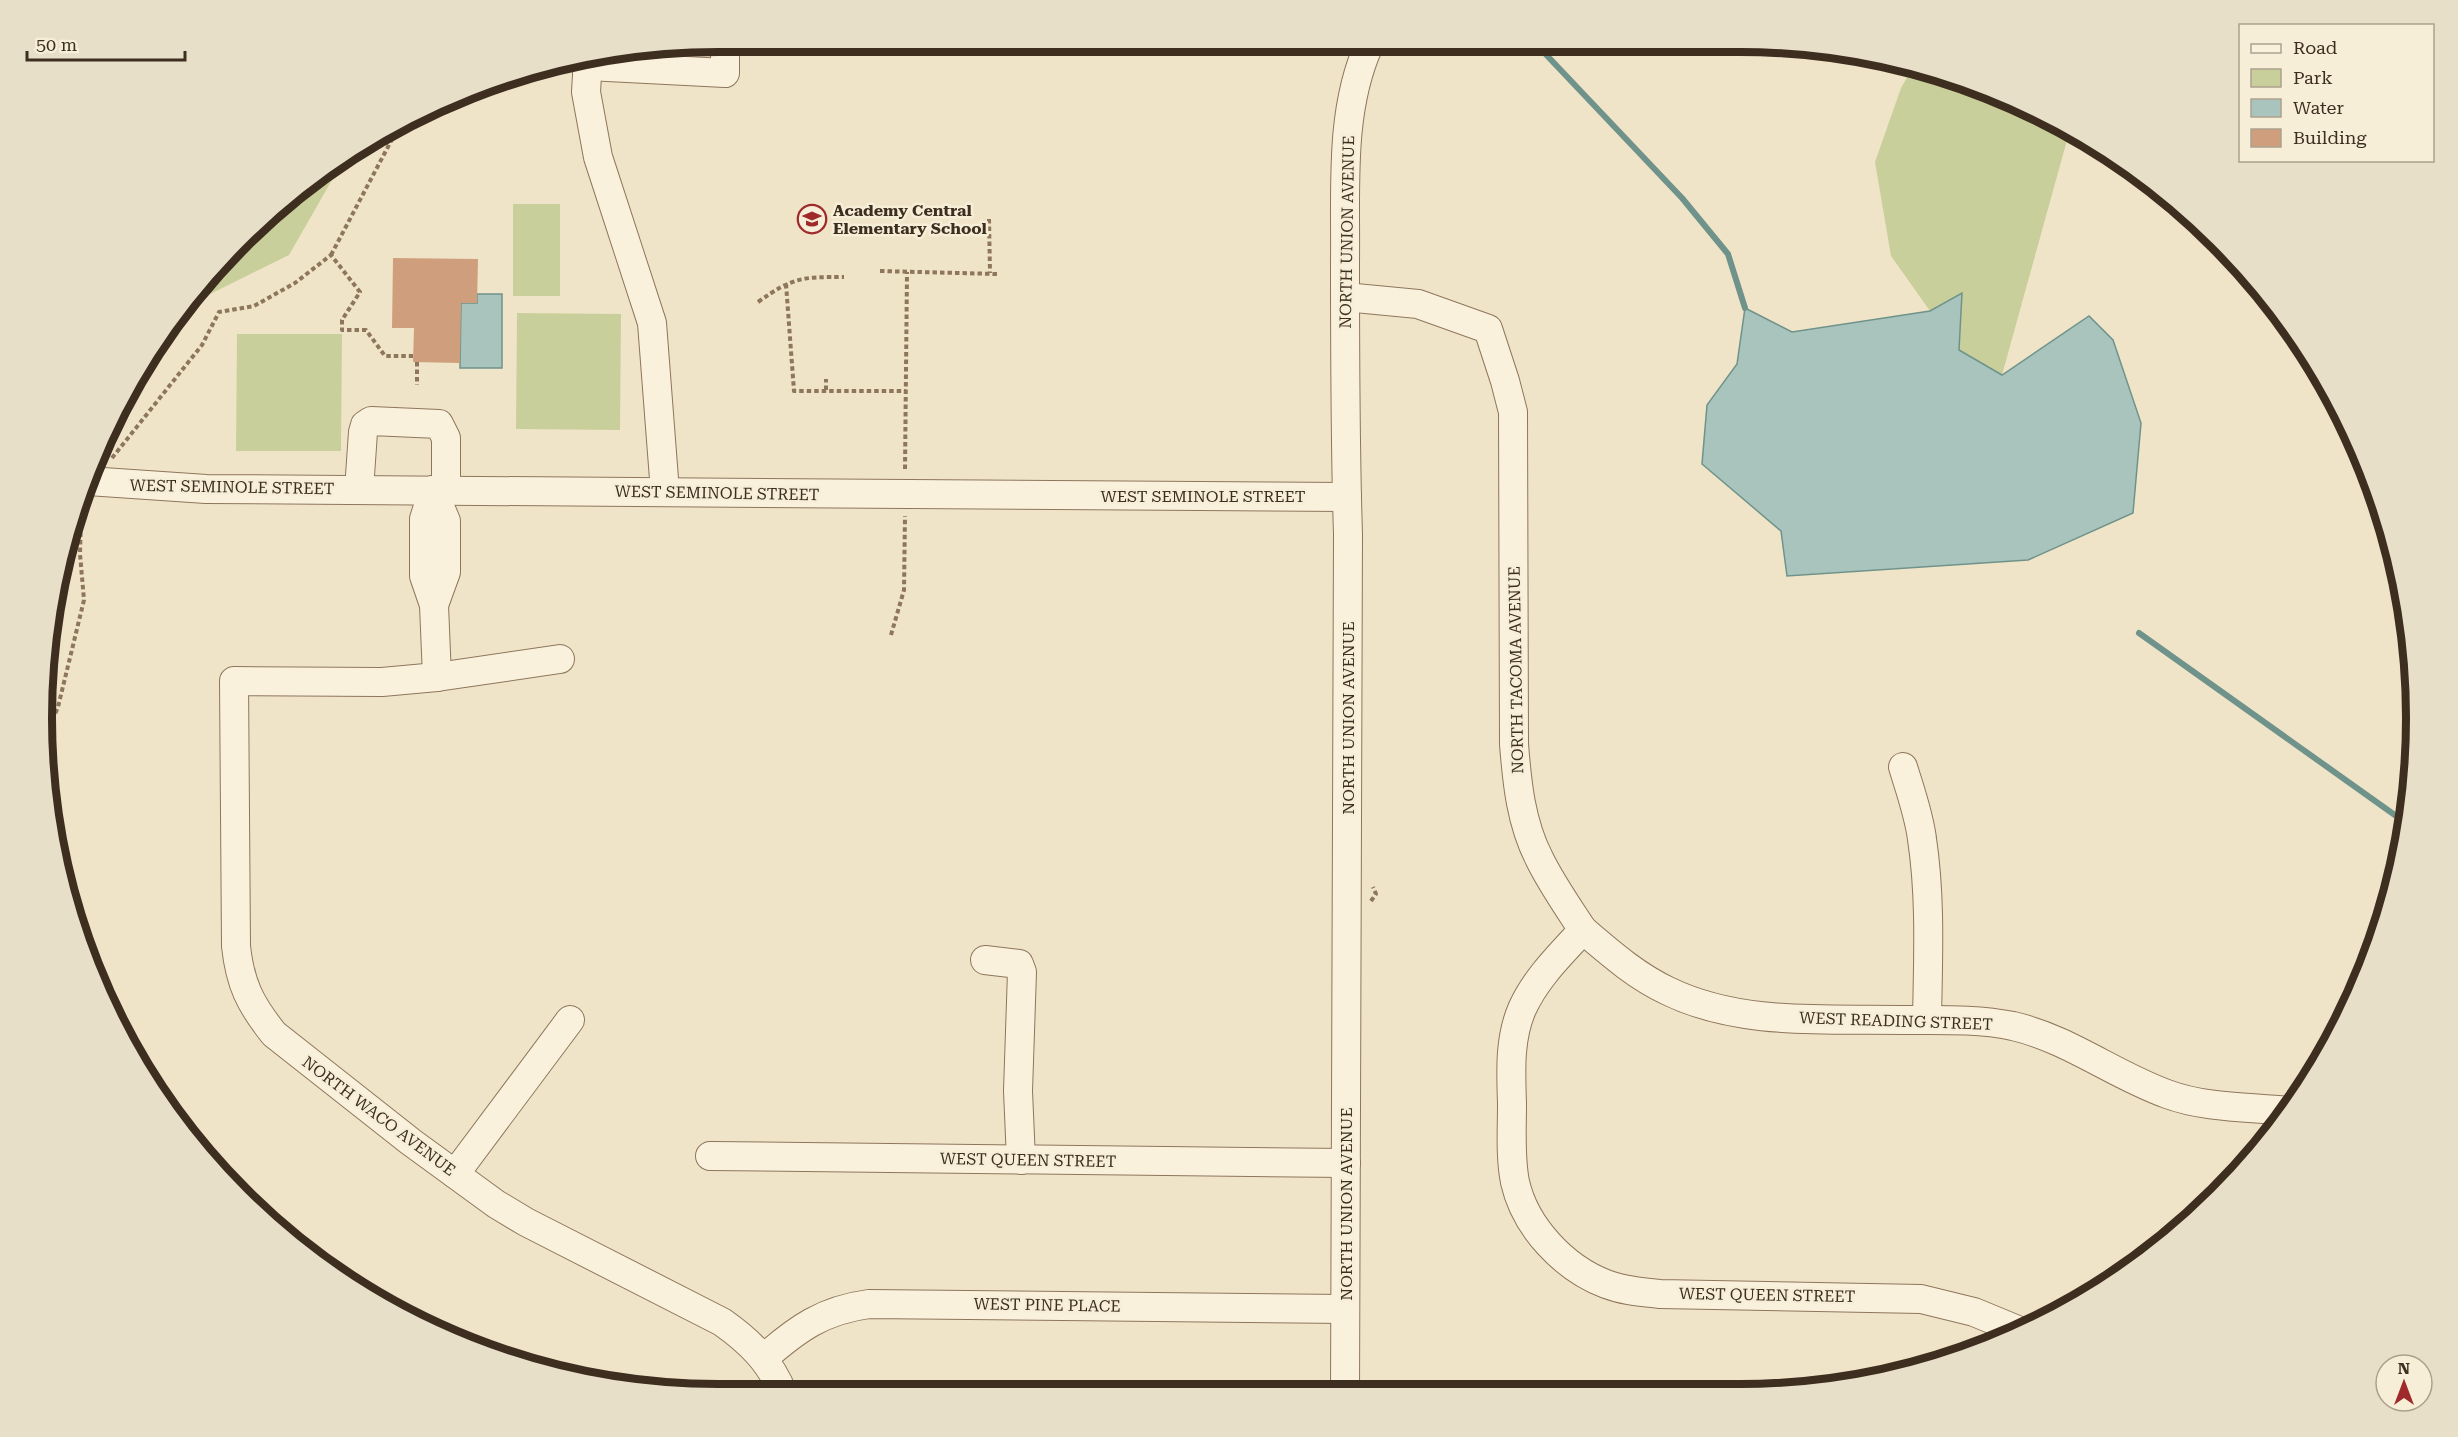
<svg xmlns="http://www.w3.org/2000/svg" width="2458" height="1437" viewBox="0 0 2458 1437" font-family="'Roboto Serif',serif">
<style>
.green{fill:#c9cf9b}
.water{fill:#a9c4bc;stroke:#6f938a;stroke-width:1.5}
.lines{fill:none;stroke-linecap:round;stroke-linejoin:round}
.stream{stroke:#6f938a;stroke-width:6}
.building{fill:#cf9f7d}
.minor-casing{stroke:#8d765c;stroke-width:30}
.path{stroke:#8d765c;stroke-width:4;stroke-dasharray:4.5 3;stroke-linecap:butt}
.minor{stroke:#faf1dc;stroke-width:28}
.labels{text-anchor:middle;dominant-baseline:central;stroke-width:5;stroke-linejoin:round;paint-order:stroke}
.poi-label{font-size:16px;font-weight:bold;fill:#3d2e20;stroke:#f7eed8;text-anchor:start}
.street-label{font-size:16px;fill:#3d2e20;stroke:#f7eed8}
.rim{fill:none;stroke:#3d2e20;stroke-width:8}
</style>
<rect width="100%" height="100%" fill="#f0e4c8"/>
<g class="green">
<polygon points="1912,69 1957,78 2069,133 2002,375 1959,350 1962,293 1930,311 1891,256 1875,162 1901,88"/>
<polygon points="344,159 289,255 186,306 240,240 307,182"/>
<rect x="513" y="204" width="47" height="92"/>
<polygon points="517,313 621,314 620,430 516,429"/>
<polygon points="237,334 342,334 341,451 236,451"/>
</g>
<g class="water">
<polygon points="1962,293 1959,350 2002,375 2089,316 2113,340 2141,423 2133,513 2028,560 1787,576 1781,531 1702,464 1707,405 1737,364 1745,308 1792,332 1930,311"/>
<polygon points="477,294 502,294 502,368 460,368 461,303 477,303"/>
</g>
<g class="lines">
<g class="stream">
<polyline points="1536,44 1682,198 1728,254 1745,308"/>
<polyline points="2139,633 2406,823"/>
</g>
</g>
<polygon class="building" points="393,258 478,259 477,303 461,303 460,363 413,362 414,328 392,328"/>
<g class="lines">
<g class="minor-casing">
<g id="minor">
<polyline points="588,58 586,92 598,157 652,323 665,492"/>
<polyline points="588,66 725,73 725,47"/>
<path d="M1345 297 1418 304 1488 329 1505 381 1513 412 1514 744C1517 783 1521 823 1539 858 1551 883 1568 907 1583 930 1560 955 1536 978 1522 1009 1509 1039 1511 1072 1512 1104 1512 1130 1510 1157 1515 1182 1525 1227 1564 1268 1606 1284 1624 1291 1642 1292 1660 1294L1921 1299 1974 1312 2020 1331"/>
<polyline points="88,481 206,489 1347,497"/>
<polyline points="359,490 363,432 365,425 371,421 439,424 446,438 446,490"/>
<polyline points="433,490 424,519 424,576 434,605 437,677"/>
<polyline points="433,490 446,521 446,572 434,605"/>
<path d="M560 659 437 677 382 682 234 681 236 946C240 984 250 1004 274 1034L411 1142 496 1204 526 1222 722 1322C749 1341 771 1362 783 1394"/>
<path d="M1903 767C1910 790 1919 815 1922 839 1931 899 1928 960 1927 1020"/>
<path d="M1583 930C1610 953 1636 976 1668 991 1742 1027 1829 1018 1909 1020 1944 1020 1979 1019 2013 1026 2069 1039 2114 1075 2167 1094 2204 1108 2249 1107 2288 1111"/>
<polyline points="985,960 1019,964 1022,972 1018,1091 1021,1160"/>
<polyline points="710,1156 1346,1163"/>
<polyline points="455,1174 570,1020"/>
<path d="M764 1358C797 1329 823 1310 869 1304L1345 1309"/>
<path d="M1345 1394 1348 534C1345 443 1345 352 1345 261 1346 190 1339 111 1369 45"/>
</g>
</g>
<g class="path">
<polyline points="989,219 990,273"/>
<polyline points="331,255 400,124"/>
<polyline points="880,271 997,274"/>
<polyline points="786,284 794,391 906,391"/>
<path d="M758 302C793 277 802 277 844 277"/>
<polyline points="417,362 417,385"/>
<polyline points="826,390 826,379"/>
<polyline points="112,458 202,345 219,312 254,306 295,283 331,255 360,292 342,320 342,330 366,330 385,356 413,356"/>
<polyline points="905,469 907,272"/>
<polyline points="891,635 904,590 905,516"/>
<polyline points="44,741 58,707 84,600 80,554 81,519 86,503"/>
<polyline points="1371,901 1376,894 1373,887"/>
</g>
<use href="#minor" class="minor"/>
</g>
<defs>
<g id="school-ring" transform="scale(1.5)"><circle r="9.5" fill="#f7eed8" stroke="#9e2a2b" stroke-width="1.5"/><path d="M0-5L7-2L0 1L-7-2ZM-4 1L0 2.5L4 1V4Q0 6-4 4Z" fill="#9e2a2b"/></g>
</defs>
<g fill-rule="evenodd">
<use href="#school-ring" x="812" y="219"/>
</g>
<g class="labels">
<g class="poi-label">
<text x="833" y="210">Academy Central<tspan x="833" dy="18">Elementary School</tspan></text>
</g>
<g class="street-label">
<text transform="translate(1347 232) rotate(-89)">NORTH UNION AVENUE</text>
<text transform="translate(232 487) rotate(1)">WEST SEMINOLE STREET</text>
<text transform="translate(717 493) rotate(1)">WEST SEMINOLE STREET</text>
<text x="1203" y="496">WEST SEMINOLE STREET</text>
<text transform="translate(1516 670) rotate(-91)">NORTH TACOMA AVENUE</text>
<text transform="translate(1348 718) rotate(-90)">NORTH UNION AVENUE</text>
<text transform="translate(1896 1021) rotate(2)">WEST READING STREET</text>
<text transform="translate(379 1116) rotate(37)">NORTH WACO AVENUE</text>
<text transform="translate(1028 1160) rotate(1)">WEST QUEEN STREET</text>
<text transform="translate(1346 1204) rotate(-90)">NORTH UNION AVENUE</text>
<text transform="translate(1767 1295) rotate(1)">WEST QUEEN STREET</text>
<text transform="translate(1047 1305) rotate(1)">WEST PINE PLACE</text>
</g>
</g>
<path d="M0 0H2458V1437H0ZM718 52H1740A666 666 0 0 1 2406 718V718A666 666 0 0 1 1740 1384H718A666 666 0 0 1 52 718V718A666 666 0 0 1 718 52Z" fill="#e8dfc9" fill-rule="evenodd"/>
<path class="rim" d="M718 52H1740A666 666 0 0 1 2406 718V718A666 666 0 0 1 1740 1384H718A666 666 0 0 1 52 718V718A666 666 0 0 1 718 52Z"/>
<rect x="2239" y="24" width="195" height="138" fill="#f7eed8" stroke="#ada18e" stroke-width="1.5"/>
<rect x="2251" y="44" width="30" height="9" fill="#faf1dc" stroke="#ada18e" stroke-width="1.5"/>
<text x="2293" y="54" font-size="18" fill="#3d2e20">Road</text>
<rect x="2251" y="69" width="30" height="18" fill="#c9cf9b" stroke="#ada18e" stroke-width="1.5"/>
<text x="2293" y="84" font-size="18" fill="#3d2e20">Park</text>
<rect x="2251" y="99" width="30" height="18" fill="#a9c4bc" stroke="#ada18e" stroke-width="1.5"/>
<text x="2293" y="114" font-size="18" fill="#3d2e20">Water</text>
<rect x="2251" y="129" width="30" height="18" fill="#cf9f7d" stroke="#ada18e" stroke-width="1.5"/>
<text x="2293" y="144" font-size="18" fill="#3d2e20">Building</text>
<g transform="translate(2404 1383)"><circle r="28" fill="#f7eed8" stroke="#ada18e" stroke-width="1.5"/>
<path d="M0-4.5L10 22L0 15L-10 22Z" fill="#9e2a2b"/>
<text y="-9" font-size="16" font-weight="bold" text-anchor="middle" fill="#3d2e20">N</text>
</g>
<path d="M27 51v9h158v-9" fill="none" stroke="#3d2e20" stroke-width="3"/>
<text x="36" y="51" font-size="18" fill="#3d2e20" stroke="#f7eed8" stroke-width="4.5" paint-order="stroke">50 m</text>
</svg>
